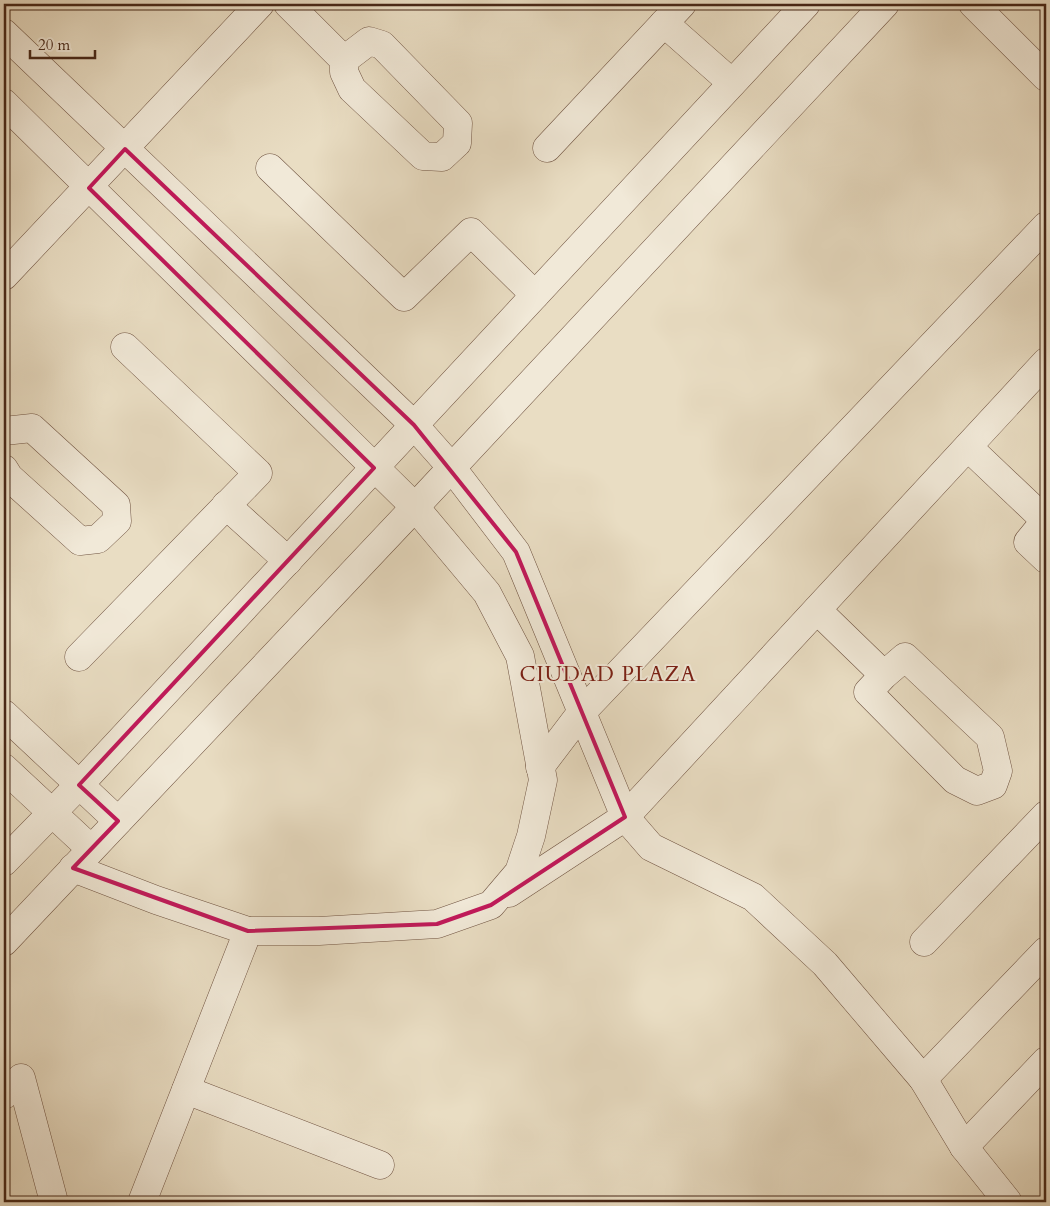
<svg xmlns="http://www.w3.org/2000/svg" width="1050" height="1206" viewBox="0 0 1050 1206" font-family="Cardo,serif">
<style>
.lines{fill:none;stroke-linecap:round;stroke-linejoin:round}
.minor-casing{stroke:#705442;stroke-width:29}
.minor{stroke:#f1e9d8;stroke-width:28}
.marked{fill:none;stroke:#c2185b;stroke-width:4;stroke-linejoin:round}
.labels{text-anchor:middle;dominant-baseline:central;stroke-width:4;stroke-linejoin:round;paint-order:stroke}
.quarter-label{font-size:21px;letter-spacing:1px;fill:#7a1f14;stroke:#f1e9d8}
</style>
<rect width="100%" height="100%" fill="#e9ddc3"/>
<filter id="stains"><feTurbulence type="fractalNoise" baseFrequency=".004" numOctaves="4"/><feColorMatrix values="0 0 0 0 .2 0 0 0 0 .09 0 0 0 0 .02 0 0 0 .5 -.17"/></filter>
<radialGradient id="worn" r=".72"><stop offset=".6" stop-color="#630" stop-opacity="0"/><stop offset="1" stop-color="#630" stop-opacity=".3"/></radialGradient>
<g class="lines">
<g class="minor-casing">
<g id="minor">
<polyline points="288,4 344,60 344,72 352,89 423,156 442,157 457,143 458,123 382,45 369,41 344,60"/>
<polyline points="973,4 1046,77"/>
<polyline points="664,23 732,83"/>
<polyline points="4,33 414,425 452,468 516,552 625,817 651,847 753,897 825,964 923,1079 964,1147 1008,1202"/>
<polyline points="4,103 415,507 487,593 520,656 543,780 531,836 519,872 491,905 437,924 319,931 248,931 156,900 73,868"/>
<polyline points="547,148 682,4"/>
<polyline points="270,168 404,297 471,232 535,295"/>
<polyline points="4,276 260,4"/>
<polyline points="4,431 32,428 116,505 117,521 98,539 80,541 9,477 4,469"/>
<polyline points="968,447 1046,521"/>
<polyline points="226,505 288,561"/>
<polyline points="1046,520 1028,542 1046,559"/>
<polyline points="817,610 884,675 868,692 955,780 977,791 993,785 998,771 990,737 905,657 884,675"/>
<polyline points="79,657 258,473 125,347"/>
<polyline points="4,714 118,821"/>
<polyline points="540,767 581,713 1046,226"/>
<polyline points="4,768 91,849"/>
<polyline points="4,862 79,785 806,4"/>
<polyline points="509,893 625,817 1046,362"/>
<polyline points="4,942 415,507 885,4"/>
<polyline points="924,942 1046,815"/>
<polyline points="923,1079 1046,951"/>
<polyline points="186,1090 380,1165"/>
<polyline points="4,1095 21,1078 54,1202"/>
<polyline points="964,1147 1046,1061"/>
<polyline points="142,1202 248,931"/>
</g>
</g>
<use href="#minor" class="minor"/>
</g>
<path class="marked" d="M125 149 414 425 516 552 625 817 491 905 437 924 248 931 73 868 118 821 79 785 374 468 89 188Z"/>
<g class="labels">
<g class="quarter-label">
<text x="608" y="674">CIUDAD PLAZA</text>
</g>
</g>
<rect width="1050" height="1206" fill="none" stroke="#e9ddc3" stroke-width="20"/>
<rect x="5" y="5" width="1040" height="1196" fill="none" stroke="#472717" stroke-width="2.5"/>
<rect x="10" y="10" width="1030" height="1186" fill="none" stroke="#472717"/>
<path d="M30 50v8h65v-8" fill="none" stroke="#472717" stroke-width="2.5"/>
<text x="38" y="50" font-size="15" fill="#472717" stroke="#f1e9d8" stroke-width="4" paint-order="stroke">20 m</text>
<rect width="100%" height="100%" filter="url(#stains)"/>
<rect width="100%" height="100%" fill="url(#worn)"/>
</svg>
